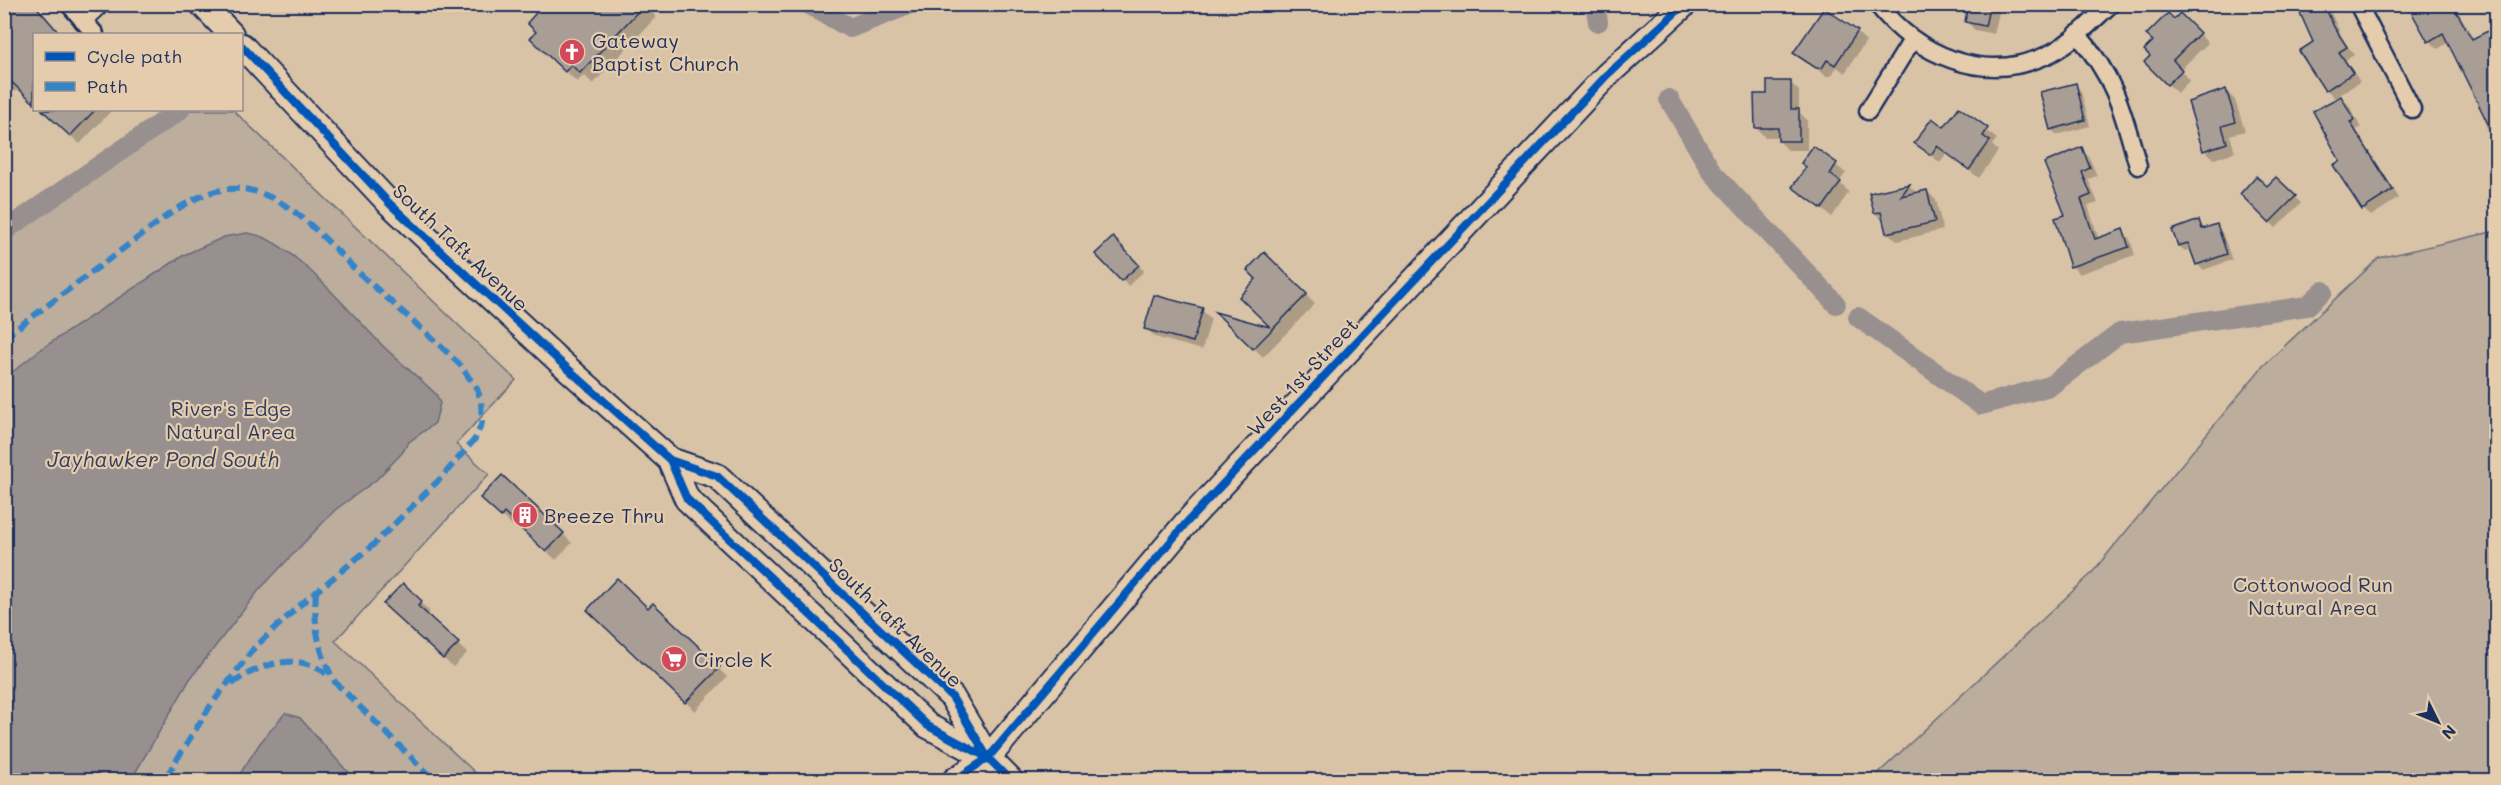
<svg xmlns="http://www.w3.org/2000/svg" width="2501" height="785" viewBox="0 0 2501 785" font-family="Mali,sans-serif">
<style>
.green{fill:#bcad9c;stroke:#6c6e7d;stroke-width:1.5}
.water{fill:#98908f;stroke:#66697b;stroke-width:1.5}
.shadow{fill:#0003}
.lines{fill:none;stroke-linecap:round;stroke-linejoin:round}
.canal{stroke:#98908f;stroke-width:20}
.building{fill:#a99e95;stroke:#1b2f5e;stroke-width:1.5}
.minor-casing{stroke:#1b2f5e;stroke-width:21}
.secondary-casing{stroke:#1b2f5e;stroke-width:28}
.minor{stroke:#e4ccac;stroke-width:16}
.secondary{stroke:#e4ccac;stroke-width:24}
.quiet{stroke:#3484c8;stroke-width:6;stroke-dasharray:12 6;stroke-linecap:butt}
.cycleway-casing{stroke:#e4ccac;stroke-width:11}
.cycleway{stroke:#0057b8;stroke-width:8}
.labels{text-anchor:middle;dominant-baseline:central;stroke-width:4.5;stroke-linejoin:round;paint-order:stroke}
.poi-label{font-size:20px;fill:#1b2f5e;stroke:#e4ccac;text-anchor:start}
.street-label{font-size:20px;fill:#1b2f5e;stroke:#e4ccac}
.park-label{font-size:20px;fill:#2b3c64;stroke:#e4ccac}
.water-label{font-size:21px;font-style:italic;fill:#2e3e65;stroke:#e4ccac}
</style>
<rect width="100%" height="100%" fill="#d8c3a7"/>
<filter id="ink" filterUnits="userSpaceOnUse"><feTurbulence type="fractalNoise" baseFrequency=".0167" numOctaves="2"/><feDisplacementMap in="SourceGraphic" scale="12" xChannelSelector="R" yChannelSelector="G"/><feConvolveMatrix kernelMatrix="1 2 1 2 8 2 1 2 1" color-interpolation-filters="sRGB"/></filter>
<g filter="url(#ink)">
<g class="green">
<polygon points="174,110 233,110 516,380 456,444 489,474 335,641 483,780 5,780 4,226"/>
<polygon points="2496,231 2496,780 1871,780 2090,575 2263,366 2379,258"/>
</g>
<g class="water">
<path d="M247 233C291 237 352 316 384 347 401 363 419 378 436 394L440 403 435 423 409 442 402 453 376 480 335 510 259 590 190 679 131 780H5V378L41 349 184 255 224 237Z"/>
<polygon points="285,713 300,718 345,769 360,780 236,780 260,743"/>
</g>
<g class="shadow">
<polygon points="4,4 33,4 60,34 34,34 34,101 20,88 15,92 4,81"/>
<polygon points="546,4 663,4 653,14 656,17 593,84 584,75 577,82 543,50 538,32"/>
<polygon points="1952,4 2001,4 1994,34 1975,30 1966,21 1969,8"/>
<polygon points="2057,4 2075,4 2065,12"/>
<polygon points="2297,4 2333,4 2329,8 2342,37 2354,55 2346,60 2360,82 2339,95 2349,105 2361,128 2356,130 2399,198 2371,216 2363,209 2342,161 2337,100 2327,90 2315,42"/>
<polygon points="2410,4 2454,4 2474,40 2496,29 2496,153 2496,135 2486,127 2485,114 2449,42 2438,49 2430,41"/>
<polygon points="2180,15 2208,43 2180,70 2190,80 2177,93 2146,62 2152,56 2155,41"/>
<polygon points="1857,32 1866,41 1845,73 1837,67 1831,76 1826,76 1795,53"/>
<polygon points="1790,82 1799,91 1799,112 1807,120 1807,150 1788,150 1779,141 1779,137 1765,137 1756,128 1769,96"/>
<polygon points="2075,85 2081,91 2090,126 2057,135 2051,129"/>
<polygon points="2226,91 2235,100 2245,131 2230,135 2235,152 2214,159 2205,150"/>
<polygon points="1959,109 1997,139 1992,145 1998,151 1979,178 1947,154 1940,163 1916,142 1945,129"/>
<polygon points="43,110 107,110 110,112 80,144"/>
<polygon points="1813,148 1846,173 1839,182 1849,192 1832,217 1794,187 1808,167"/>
<polygon points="2081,149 2089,157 2097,176 2088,179 2098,203 2088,206 2099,239 2123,231 2130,239 2135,255 2079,274 2072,266 2067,216"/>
<polygon points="2276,179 2301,203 2276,228 2242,194 2267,188"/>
<polygon points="1909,185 1918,194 1927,191 1936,200 1943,230 1897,241 1887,232 1884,222 1875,213 1871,194"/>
<polygon points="2198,221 2205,230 2216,226 2222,232 2232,260 2203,270 2197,264 2191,249 2185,251 2179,246"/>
<polygon points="1113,239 1144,271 1128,286 1097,254"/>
<polygon points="1264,254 1315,304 1263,357 1220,315 1275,330 1241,297 1258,280"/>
<polygon points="1202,310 1211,319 1202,350 1155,337 1146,328"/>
<polygon points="491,507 563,534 572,543 556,560 514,521 511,525"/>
<polygon points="403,585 430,612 427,615 467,653 453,667 394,613"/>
<polygon points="653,605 727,677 695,711 598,619 648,610"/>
</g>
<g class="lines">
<g class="canal">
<polyline points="808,4 850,28 911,4"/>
<polyline points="1595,4 1598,22"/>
<polyline points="1669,99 1712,172 1836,304"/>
<polyline points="4,231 180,110"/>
<polyline points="1858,317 1981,405 2050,386 2120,333 2307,306 2323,291"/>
</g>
</g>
<g class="building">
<polygon points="4,4 34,4 60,34 34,34 34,103 4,75"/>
<polygon points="544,4 645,4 580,73 571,65 565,72 530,38 536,32 527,23"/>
<polygon points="1968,4 1990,4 1985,26 1965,22"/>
<polygon points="2296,4 2324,4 2334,27 2347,47 2339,52 2353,73 2325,91 2299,51 2313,42"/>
<polygon points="2407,4 2452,4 2472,39 2496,27 2496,140 2443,33 2428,42"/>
<polygon points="1824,8 1858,31 1835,65 1827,60 1822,68 1816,68 1793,53"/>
<polygon points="2168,13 2174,19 2180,13 2200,33 2173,60 2182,70 2167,85 2144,62 2150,56 2144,50 2153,41 2146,35"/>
<polygon points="1767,81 1791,81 1791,109 1799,109 1799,141 1778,141 1778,128 1755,128 1754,94 1767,94"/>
<polygon points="2076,83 2085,120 2050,130 2040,92"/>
<polygon points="2226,89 2236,122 2222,126 2227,143 2203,151 2188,102"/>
<polygon points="2341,96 2354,120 2350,122 2393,190 2362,210 2333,165 2340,161 2313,111"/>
<polygon points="1959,107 1988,128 1983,136 1990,141 1969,170 1937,146 1931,155 1914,143 1932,118 1944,127"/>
<polygon points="42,110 95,110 70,136"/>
<polygon points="1813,146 1837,163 1830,174 1841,182 1822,209 1792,187 1806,167 1801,163"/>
<polygon points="2082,147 2090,168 2082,172 2091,195 2081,199 2095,239 2123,229 2129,247 2070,267 2055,218 2065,215 2044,163"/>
<polygon points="2256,176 2267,186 2276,177 2296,196 2269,223 2240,194"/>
<polygon points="1910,184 1901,196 1927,190 1935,222 1886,233 1881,212 1874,213 1869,193"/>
<polygon points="2199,220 2202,229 2217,224 2227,254 2196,265 2188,243 2178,246 2172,230"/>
<polygon points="1113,237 1139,265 1121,281 1095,254"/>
<polygon points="1264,252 1307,294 1253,349 1215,312 1270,327 1239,297 1256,279 1247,270"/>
<polygon points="1154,295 1203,308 1193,342 1144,329"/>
<polygon points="502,475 564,533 546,552 504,513 501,517 480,498"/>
<polygon points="617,578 648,608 653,603 720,667 685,703 587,610"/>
<polygon points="403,583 422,601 418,606 459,643 443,659 383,604"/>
</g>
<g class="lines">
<g class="minor-casing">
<g id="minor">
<polyline points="69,4 95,34"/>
<path d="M1877 4C1917 55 1982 84 2045 56 2070 45 2091 22 2111 4"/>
<polyline points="2358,4 2412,109"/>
<polyline points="83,21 101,4"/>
<path d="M2077 34C2115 77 2123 112 2138 166"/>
<polyline points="1868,111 1912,40"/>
</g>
</g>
<g class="secondary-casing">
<g id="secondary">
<polyline points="202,4 231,34"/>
<polyline points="242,46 390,204 557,359 670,460 717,476 952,697 988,758 1010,780"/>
<polyline points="670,460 687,499 928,726 988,758"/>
<polyline points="955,780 988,758 1187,522 1607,75 1685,4"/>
</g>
</g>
<use href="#minor" class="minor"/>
<use href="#secondary" class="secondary"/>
<g class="quiet">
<path d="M4 338 168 215C193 199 217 184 249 190 293 199 327 242 358 272 392 303 428 333 460 365L477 389 481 400 482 423 475 439 442 477 373 545 300 605 254 648 211 705 164 780"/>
<path d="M316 593C313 625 319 654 335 682L434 780"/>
<path d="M232 684C260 663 301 650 330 677"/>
</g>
<g class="cycleway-casing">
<g id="cycleway">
<polyline points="242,46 390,204 557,359 670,460 717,476 952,697 988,758 1010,780"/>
<polyline points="670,460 687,499 928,726 988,758"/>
<polyline points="955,780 988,758 1187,522 1607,75 1685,4"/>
</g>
</g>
<use href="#cycleway" class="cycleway"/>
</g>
</g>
<defs>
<g id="church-disc" transform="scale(1.35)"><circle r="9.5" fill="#d1495b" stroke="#e4ccac"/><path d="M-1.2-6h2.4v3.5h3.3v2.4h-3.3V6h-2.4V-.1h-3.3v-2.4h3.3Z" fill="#fff"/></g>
<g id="building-disc" transform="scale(1.35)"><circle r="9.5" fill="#d1495b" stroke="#e4ccac"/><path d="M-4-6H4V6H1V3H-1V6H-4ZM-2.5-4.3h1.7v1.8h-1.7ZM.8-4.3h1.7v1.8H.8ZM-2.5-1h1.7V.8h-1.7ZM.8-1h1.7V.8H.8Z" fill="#fff"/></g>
<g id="supermarket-disc" transform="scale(1.35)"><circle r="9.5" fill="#d1495b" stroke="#e4ccac"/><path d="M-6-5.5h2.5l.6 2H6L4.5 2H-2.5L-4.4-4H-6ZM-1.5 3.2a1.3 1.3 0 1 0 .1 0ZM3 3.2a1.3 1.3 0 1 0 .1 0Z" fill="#fff"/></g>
</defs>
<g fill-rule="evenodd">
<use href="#church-disc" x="572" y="52"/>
<use href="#building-disc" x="525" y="515"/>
<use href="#supermarket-disc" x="674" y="659"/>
</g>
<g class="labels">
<g class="poi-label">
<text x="592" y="40">Gateway<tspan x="592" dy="23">Baptist Church</tspan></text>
<text x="544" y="515">Breeze Thru</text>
<text x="694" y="659">Circle K</text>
</g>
<g class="street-label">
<text transform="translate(461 247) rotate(43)">South Taft Avenue</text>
<text transform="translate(1302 376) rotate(-47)">West 1st Street</text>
<text transform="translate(896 622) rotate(44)">South Taft Avenue</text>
</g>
<g class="park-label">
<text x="231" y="408">River's Edge<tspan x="231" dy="23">Natural Area</tspan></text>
<text x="2313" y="584">Cottonwood Run<tspan x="2313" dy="23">Natural Area</tspan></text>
</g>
<g class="water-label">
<text x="163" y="458">Jayhawker Pond South</text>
</g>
</g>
<rect width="2501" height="785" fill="none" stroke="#e4ccac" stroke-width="24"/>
<rect x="12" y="12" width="2477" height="761" fill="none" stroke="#1b2f5e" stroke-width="2" filter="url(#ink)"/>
<rect x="33" y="33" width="210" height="78" fill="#e4ccac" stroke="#948d8d" stroke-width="1.5"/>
<rect x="45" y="52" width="30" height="9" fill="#0057b8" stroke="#948d8d" stroke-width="1.5"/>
<text x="87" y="63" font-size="18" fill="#1b2f5e">Cycle path</text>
<rect x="45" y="82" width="30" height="9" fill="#3484c8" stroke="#948d8d" stroke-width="1.5"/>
<text x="87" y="93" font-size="18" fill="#1b2f5e">Path</text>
<g transform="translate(2438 722) rotate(133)" stroke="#e4ccac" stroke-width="4.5" paint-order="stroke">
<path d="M0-4.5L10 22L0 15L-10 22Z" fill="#1b2f5e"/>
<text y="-9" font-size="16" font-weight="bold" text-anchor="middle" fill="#1b2f5e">N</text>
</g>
</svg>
